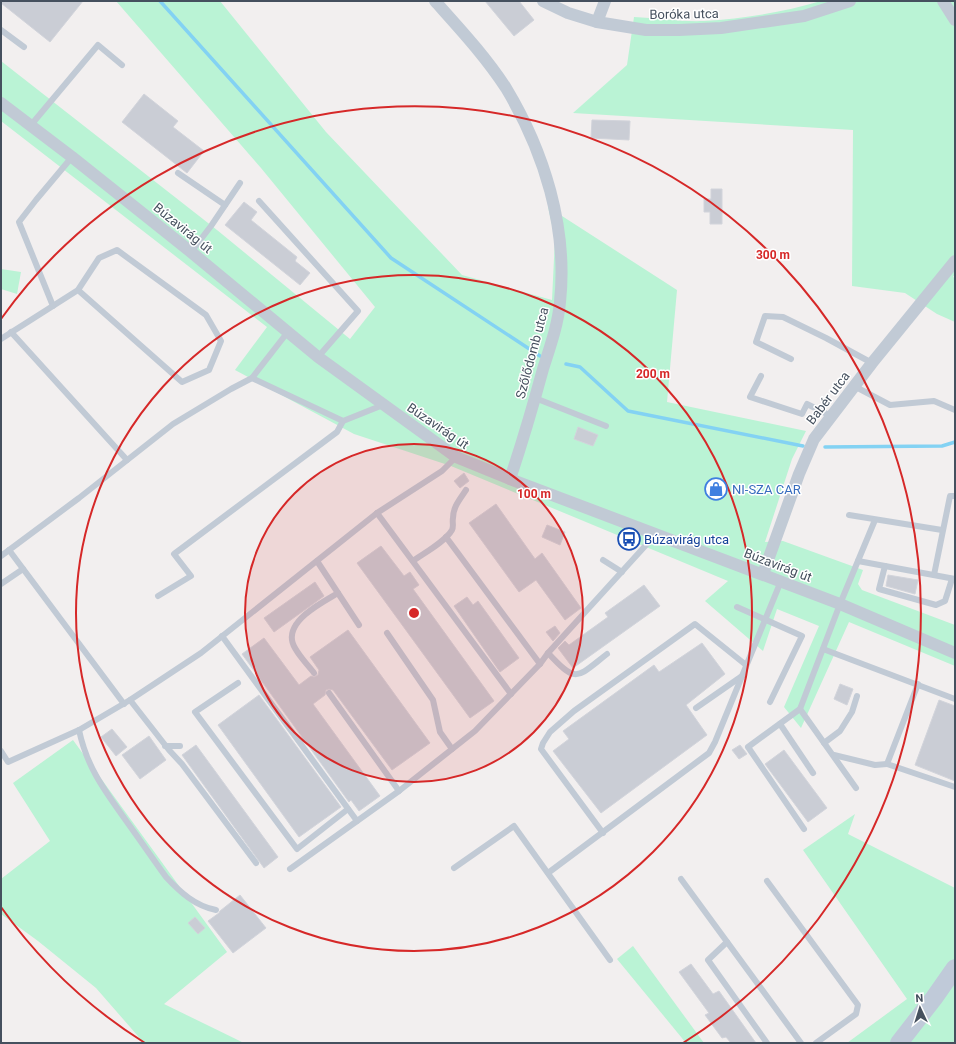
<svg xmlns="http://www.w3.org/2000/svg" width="956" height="1044" viewBox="0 0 956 1044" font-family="Roboto,sans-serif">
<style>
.green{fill:#baf3d5}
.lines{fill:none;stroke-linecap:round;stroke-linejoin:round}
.stream{stroke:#83d2f3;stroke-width:3.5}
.building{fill:#cacdd5;stroke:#d2d4db}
.lane{stroke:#c1cad5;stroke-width:6}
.street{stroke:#c1cad5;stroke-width:12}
.secondary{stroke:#c0cad9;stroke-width:18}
.ring{fill:none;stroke:#d62828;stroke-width:2}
.labels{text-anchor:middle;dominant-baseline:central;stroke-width:3;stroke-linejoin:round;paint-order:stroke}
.street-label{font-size:13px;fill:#45505e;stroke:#fff}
.shop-label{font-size:13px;fill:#366cbe;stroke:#fff;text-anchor:start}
.transit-label{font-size:13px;fill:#164399;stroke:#fff;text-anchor:start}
.centre{fill:#d62828;stroke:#fff;stroke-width:2}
.ring-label{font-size:12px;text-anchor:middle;font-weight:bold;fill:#d62828;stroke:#fff;stroke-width:3;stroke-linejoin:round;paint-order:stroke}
</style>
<rect width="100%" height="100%" fill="#f2efef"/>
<g class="green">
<polygon points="116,1 220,1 326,132 462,275 552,300 555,238 548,207 677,290 667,402 806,431 792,459 765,542 783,541 863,570 858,584 862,590 955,625 955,666 849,622 801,728 784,707 819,626 777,609 763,651 705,601 728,581 451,466 354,434 235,370 267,327 1,121 1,61 217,230 350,339 375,307 261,168"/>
<path d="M821 1H953L955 4V274L953 277 955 278V322L937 314 905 293 852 286 853 130 573 113 627 65 634 17C657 18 681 22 704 21 744 19 783 12 821 1Z"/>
<polygon points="1,269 21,272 17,294 1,289"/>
<polygon points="73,740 227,952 164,1004 244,1043 144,1043 96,988 38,941 1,914 1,879 50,841 13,783"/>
<polygon points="855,814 848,834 955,888 955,1043 847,1043 907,999 803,850"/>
<polygon points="633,946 704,1043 686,1043 617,959"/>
</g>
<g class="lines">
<g class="stream">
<polyline points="160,1 391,258 540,356"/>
<polyline points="566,364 580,367 628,411 803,446"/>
<polyline points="825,447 942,446 955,442"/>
</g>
</g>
<g class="building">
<polygon points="1,1 83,1 50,42 1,3"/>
<polygon points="485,1 519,1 534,20 514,36"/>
<polygon points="144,94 178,121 173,127 204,151 187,173 122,122"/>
<polygon points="592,120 630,121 629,140 591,138"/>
<polygon points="711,189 722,189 722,224 710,224 710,212 704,212 704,199 711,199"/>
<polygon points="244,202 257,212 251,220 297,257 295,261 310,273 300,285 225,225"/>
<polygon points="578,427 598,435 593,446 574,439"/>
<polygon points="464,473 469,481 460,488 454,481"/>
<polygon points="496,504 535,559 542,553 581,608 565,620 536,580 519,592 469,523"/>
<polygon points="547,525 565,532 560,545 542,537"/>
<polygon points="381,546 404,576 410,572 419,585 413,589 494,701 470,718 357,563"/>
<polygon points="888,575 918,580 915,594 886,586"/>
<polygon points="315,582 324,596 274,632 264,618"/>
<polygon points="644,585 660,606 573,668 558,648 565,641 569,645 608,617 605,613"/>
<polygon points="467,597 473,605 478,601 519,658 500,672 454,606"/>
<polygon points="555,626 560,633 553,641 546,632"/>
<polygon points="348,630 430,743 392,770 333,690 329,689 326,690 325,695 313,704 380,796 359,811 351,800 349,802 242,654 264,638 299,685 311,676 314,677 318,675 319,670 310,657"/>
<polygon points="702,643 725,674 686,705 707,735 601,813 553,751 569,739 563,731 654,665 659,672"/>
<polygon points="840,684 853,689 847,705 834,699"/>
<polygon points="259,695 341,807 299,837 218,725"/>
<polygon points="939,700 955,706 955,781 915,765"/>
<polygon points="112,729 127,747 116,756 101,737"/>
<polygon points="149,736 166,760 140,779 122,755"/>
<polygon points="196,745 278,857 264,868 182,755"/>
<polygon points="740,745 747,754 739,759 732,750"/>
<polygon points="784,750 827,808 808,822 765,764"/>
<polygon points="240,895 266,928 233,953 208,921 219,913 220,911"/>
<polygon points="195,917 205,928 198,934 188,923"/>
<polygon points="691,964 713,994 719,991 756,1043 731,1043 726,1037 722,1038 705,1015 709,1013 679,972"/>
</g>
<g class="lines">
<g class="lane">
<polyline points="1,30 24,47"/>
<polyline points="31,125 98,45 122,65"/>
<polyline points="178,173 225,205"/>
<polyline points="259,201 358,311 318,357"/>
<polyline points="191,252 211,226 240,183"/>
<polyline points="53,306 19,222 36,200 72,157"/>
<polyline points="11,332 127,460"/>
<polyline points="1,339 78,290 99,258 117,250 206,315 221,341 209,370 182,382 78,290"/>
<polyline points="791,359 756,342 765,316 783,317 826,338 872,363"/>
<polyline points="761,376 750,397 802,414 807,404 831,416"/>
<polyline points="252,378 343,421 383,405"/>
<polyline points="854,386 890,405 934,401 955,410"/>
<polyline points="535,398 606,426"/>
<polyline points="377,513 511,694"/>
<polyline points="849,515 942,530"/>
<polyline points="446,537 540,664"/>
<polyline points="9,550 124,704"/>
<polyline points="1,556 79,498 173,424 231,389 252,378 287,333"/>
<polyline points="603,560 622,572"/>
<polyline points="317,561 359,625"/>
<path d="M413 561C424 553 445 542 452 530 454 526 452 522 453 518 453 507 460 499 466 490"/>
<polyline points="858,561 955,579"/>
<polyline points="885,566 879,589 936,605 945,601 952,579"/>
<polyline points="934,575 950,496 955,496"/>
<polyline points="1,584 23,569"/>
<polyline points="158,596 191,576 174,554 337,432 343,421"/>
<polyline points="737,607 802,636 770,702"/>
<polyline points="387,633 433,700 440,732 452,749"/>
<polyline points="222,636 357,821"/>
<polyline points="823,649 955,699"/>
<path d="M548 653C577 684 576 678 607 654"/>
<path d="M314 673C308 665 293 650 292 640 289 619 323 602 338 593"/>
<polyline points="238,683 195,712 297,849 348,809"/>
<polyline points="918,684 887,764 955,787"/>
<polyline points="329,693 399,791"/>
<polyline points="130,700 169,750 182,764 256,863"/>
<polyline points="696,708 742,676"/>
<polyline points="800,709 856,788"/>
<polyline points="780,724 813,773"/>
<path d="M79 730C87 768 105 791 127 822 140 840 153 859 166 877 180 892 195 906 216 910"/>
<polyline points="824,743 840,731 852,712 857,696"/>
<polyline points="165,746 180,746"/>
<polyline points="1,751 8,762 79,730 130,700 201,653 377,513 442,471 456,457"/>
<polyline points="834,755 875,765 887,764"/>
<polyline points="804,829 748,747 800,709 840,604 875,520"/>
<polyline points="603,833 541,749 543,743 550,732 574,711 695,624 746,665"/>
<polyline points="454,868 514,826 610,960"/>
<polyline points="290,869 399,791 475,731 540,664 548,653 656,534"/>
<polyline points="548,873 709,753 715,742 781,581"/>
<polyline points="681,879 801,1043"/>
<polyline points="767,881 858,1005 856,1014 816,1043"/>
<polyline points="727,942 708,960 767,1043"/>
</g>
<g class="street">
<path d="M435 1C460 29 486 57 506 88 544 151 568 228 560 302 558 325 550 347 543 369 533 406 522 443 510 479"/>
<polyline points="543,1 568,13 597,22 646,30 679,30 721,28 804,16 850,1"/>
<polyline points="943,1 955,20"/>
<polyline points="597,22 605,1"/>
<polyline points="1,103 72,157 191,252 318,357 456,457 510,479 840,604 955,653"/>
<polyline points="763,574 799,474 814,439 872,363 955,261"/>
</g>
<polyline class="secondary" points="899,1043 934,998 955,968"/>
</g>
<circle cx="414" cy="613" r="169" fill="#d62828" fill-opacity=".12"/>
<g class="ring">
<circle cx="414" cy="613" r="169"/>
<circle cx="414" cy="613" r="338"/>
<path d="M145 1043A507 507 0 0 1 1 907M1 319A507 507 0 1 1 683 1043"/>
</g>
<defs>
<g id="shop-ring" transform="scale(1.15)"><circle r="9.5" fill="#fff" stroke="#3f7fe0" stroke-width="1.5"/><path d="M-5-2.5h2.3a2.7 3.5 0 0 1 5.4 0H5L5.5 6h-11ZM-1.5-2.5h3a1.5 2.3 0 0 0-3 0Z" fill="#3f7fe0"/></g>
<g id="bus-ring" transform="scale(1.15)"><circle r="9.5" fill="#fff" stroke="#1a4fb4" stroke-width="1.5"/><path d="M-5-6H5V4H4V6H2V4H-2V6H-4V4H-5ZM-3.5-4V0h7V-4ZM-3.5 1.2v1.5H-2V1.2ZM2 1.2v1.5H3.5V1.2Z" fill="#1a4fb4"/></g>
</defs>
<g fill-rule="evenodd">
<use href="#shop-ring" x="716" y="489"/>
<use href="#bus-ring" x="629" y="539"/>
</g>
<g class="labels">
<g class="street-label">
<text transform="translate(684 14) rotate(-1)">Boróka utca</text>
<text transform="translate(183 228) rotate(39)">Búzavirág út</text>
<text transform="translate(532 353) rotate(-75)">Szőlődomb utca</text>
<text transform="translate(828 398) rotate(-53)">Babér utca</text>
<text transform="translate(438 426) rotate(34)">Búzavirág út</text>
<text transform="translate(778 565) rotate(21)">Búzavirág út</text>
</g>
<g class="shop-label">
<text x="732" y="489">NI-SZA CAR</text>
</g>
<g class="transit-label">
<text x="644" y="539">Búzavirág utca</text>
</g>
</g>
<circle cx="414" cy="613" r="6" class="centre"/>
<g class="ring-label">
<text x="773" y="259">300 m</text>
<text x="653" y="378">200 m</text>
<text x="534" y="498">100 m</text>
</g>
<rect width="956" height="1044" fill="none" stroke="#45505e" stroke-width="4"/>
<g transform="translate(920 1008) rotate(356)" stroke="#ffffff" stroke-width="3" paint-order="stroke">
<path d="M0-3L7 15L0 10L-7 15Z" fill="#45505e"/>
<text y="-6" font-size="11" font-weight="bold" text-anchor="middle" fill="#45505e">N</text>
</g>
</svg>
